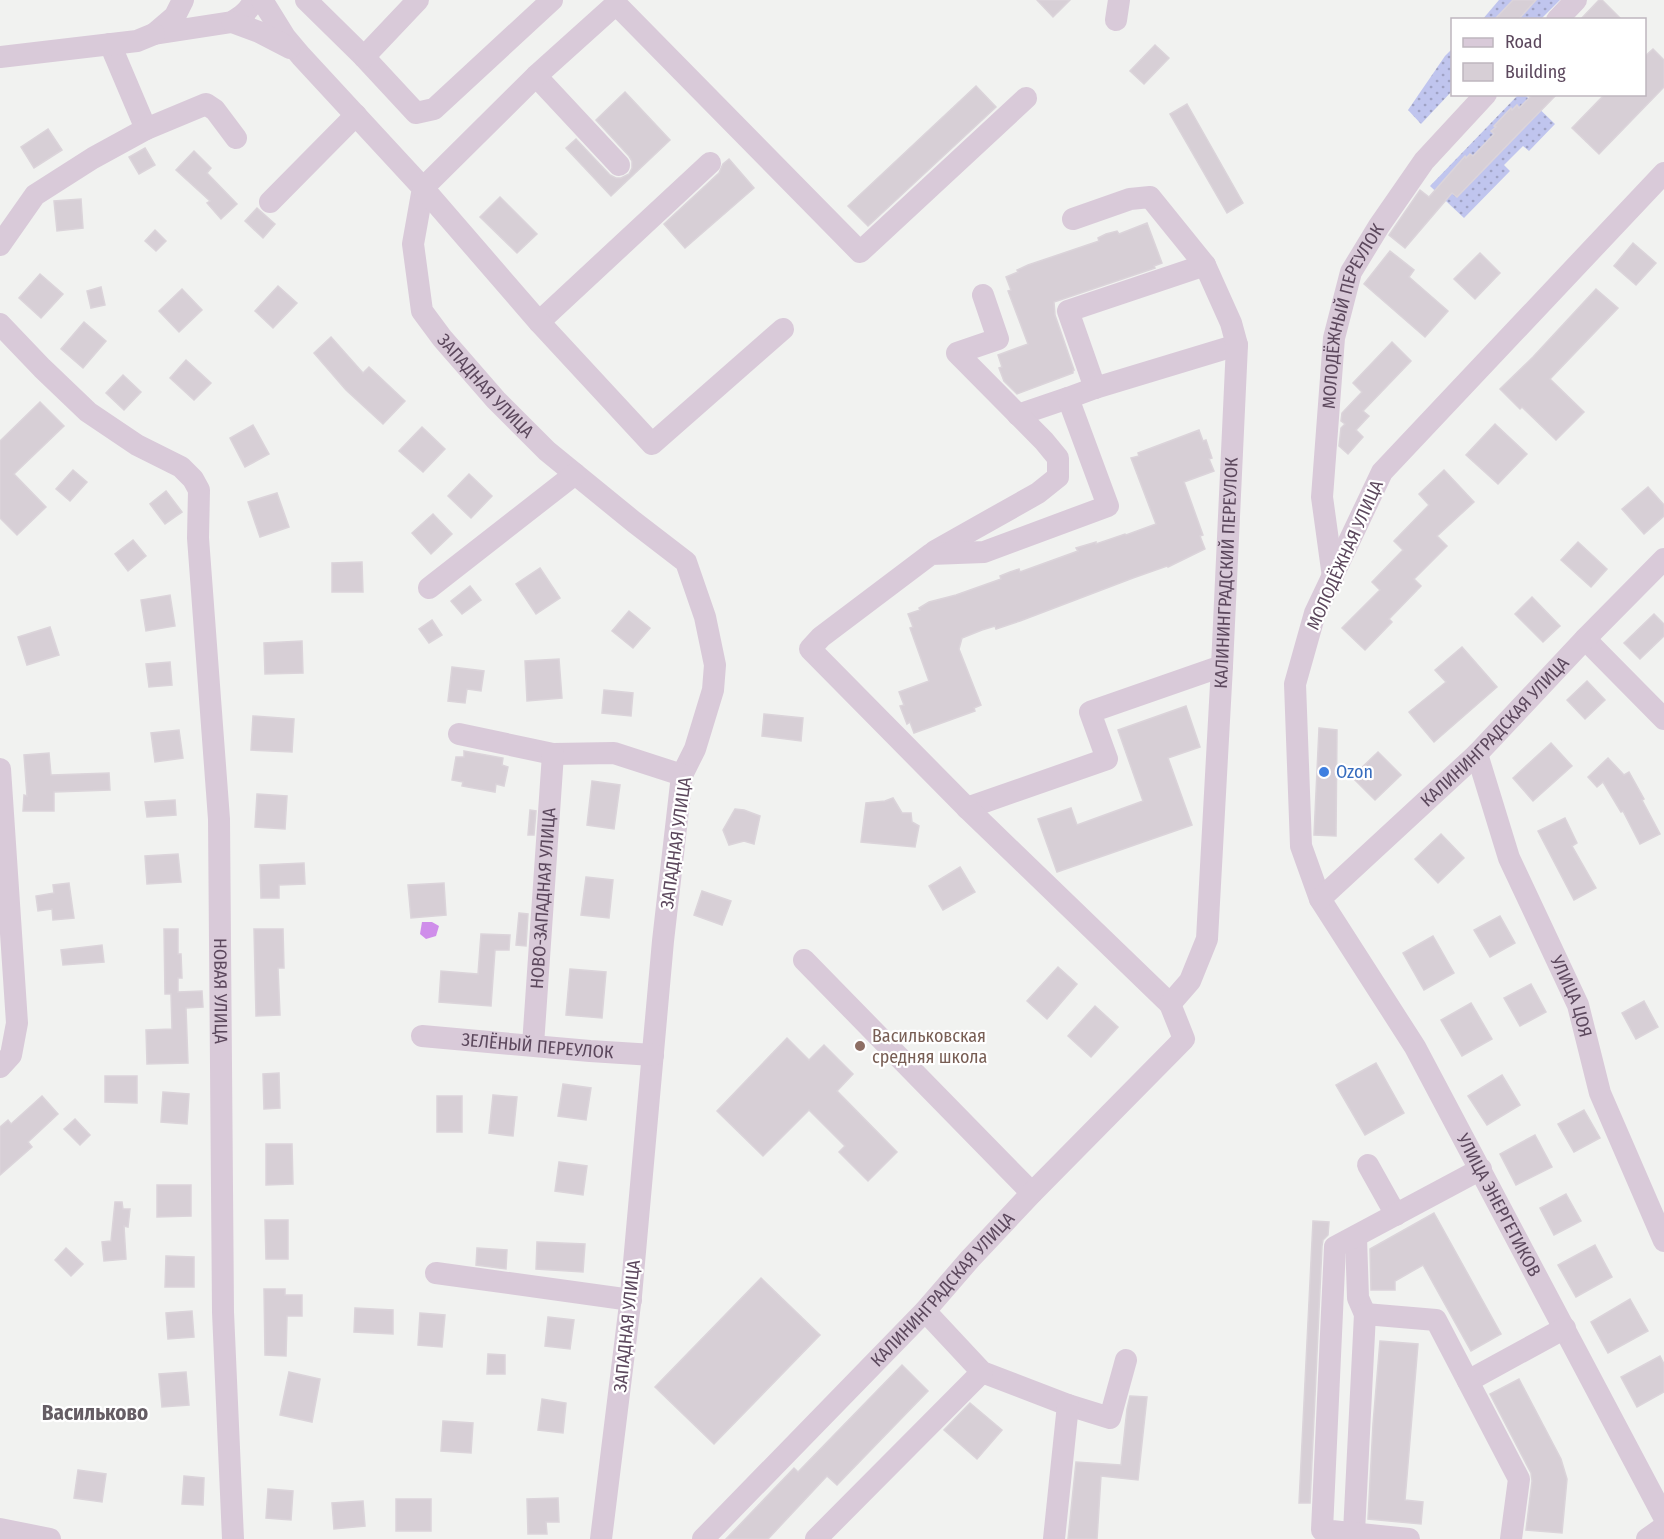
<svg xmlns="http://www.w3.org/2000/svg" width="1664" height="1539" viewBox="0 0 1664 1539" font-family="'Fira Sans Condensed',sans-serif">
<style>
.garden{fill:url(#garden-dots)}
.water{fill:#cf8eea}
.building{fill:#d7cfd6;stroke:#dbd4da;stroke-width:1.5}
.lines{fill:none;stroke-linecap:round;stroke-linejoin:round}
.minor{stroke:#d9cad9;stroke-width:22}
.shop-dot{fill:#3f7fe0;stroke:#fff;stroke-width:2}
.education-dot{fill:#8d6e63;stroke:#fff;stroke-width:2}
.labels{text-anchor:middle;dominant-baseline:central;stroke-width:4.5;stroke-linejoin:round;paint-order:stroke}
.street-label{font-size:18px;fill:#5c485d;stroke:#fff}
.shop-label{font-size:18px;fill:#366cbe;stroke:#fff;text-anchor:start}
.education-label{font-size:18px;fill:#785e54;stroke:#fff;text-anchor:start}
.quarter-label{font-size:21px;font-weight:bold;fill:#655d64;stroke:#fff}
</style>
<defs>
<pattern id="garden-dots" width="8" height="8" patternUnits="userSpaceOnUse" patternTransform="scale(1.5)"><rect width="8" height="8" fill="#c0c5ee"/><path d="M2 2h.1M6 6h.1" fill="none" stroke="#9fa2c4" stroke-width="1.8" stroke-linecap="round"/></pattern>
</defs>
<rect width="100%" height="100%" fill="#f1f2f0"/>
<g class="garden">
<polygon points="1499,0 1560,0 1541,19 1482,20"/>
<polygon points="1452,49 1452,91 1421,124 1408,110 1445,56"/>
<polygon points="1518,95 1525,95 1555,124 1529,151 1523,146 1504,165 1510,171 1464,218 1430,186"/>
</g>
<polygon class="water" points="422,922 432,922 439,926 436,936 426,939 420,934"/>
<g class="building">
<polygon points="1037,0 1070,0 1053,17"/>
<polygon points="1513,0 1536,0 1518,20 1494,20"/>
<polygon points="1599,0 1602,0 1622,20 1580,20"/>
<polygon points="1155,45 1169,58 1144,84 1130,71"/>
<polygon points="1653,49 1664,60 1664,87 1599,154 1572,128 1605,94 1644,94 1644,57"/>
<polygon points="976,86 996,107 868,226 848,206"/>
<polygon points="625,92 670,140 611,196 566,148 576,139 610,175 616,178 621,178 629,174 632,168 632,161 629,156 596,120"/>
<polygon points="1533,94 1557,94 1457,197 1452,193 1405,248 1389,235 1420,190 1429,197 1465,156 1466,158 1470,154 1473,156 1494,134 1491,131 1496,127 1494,126 1511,108 1512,110 1517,105 1519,108"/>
<polygon points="1187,104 1243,203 1227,213 1170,114"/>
<polygon points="48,129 62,150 34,168 21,147"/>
<polygon points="145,148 155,165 139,174 129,157"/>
<polygon points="194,151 211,168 207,173 237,204 221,219 207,203 210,201 176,170"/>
<polygon points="729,159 754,188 685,248 664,224 719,173 723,164"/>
<polygon points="500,197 537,234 517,253 480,217"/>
<polygon points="81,199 83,228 57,231 54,201"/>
<polygon points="257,208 275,224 263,238 245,221"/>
<polygon points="1147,223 1162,263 1154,266 1155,268 1054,302 1055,315 1074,370 1073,370 1073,373 1017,394 1004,381 999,368 1002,367 998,355 1028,344 1008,291 1011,290 1006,277 1018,272 1017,270 1028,265 1099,241 1098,238 1106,234 1117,231 1119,234"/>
<polygon points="155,230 166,241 156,251 145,241"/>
<polygon points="1633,243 1656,263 1636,285 1614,266"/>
<polygon points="1390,251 1414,270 1409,277 1448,311 1425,337 1364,284"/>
<polygon points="1480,253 1500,273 1475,299 1454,279"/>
<polygon points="40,274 63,294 41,318 19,298"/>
<polygon points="278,286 297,303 273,328 255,311"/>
<polygon points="101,287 105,305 91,308 87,291"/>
<polygon points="182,289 202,310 179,332 159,311"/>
<polygon points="1596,289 1618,308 1550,379 1584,412 1556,440 1522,407 1520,409 1500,389 1533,357"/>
<polygon points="84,322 106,341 83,368 61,349"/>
<polygon points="331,337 363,373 369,367 405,401 383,424 346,390 314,353"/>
<polygon points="1392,342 1411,361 1363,411 1369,416 1356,430 1363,437 1348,454 1339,446 1341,428 1345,424 1341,421 1342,413 1362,392 1353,383"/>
<polygon points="186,360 211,383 194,400 170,378"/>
<polygon points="123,375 141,392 124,410 106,393"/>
<polygon points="40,402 64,426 14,474 46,507 17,535 0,518 0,441"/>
<polygon points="1495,424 1527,454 1498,484 1466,455"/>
<polygon points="253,425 269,454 245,467 230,438"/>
<polygon points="422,427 445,449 423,472 399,451"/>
<polygon points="1199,430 1203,441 1206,440 1212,458 1209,459 1214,471 1184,482 1203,535 1200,536 1205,549 1168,567 1167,566 1133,578 1020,621 996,629 995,626 982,630 962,638 959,649 981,705 974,708 975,711 914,733 910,722 907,724 900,706 904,705 899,692 929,681 910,628 913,627 908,614 920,610 919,608 929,602 956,595 1001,579 1000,576 1010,572 1019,569 1020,572 1078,551 1076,548 1096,542 1096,544 1125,534 1126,535 1156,524 1131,458 1139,456 1138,453"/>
<polygon points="73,470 87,482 70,501 56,489"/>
<polygon points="1444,470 1474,502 1437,536 1447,546 1414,579 1421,586 1389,619 1392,622 1365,650 1342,628 1380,590 1372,582 1403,550 1394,541 1429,505 1419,494"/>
<polygon points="469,474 492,496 471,518 448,496"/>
<polygon points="1648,487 1664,505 1664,516 1644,534 1622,509"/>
<polygon points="166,491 182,512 165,524 150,504"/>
<polygon points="277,493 289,527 260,537 248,502"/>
<polygon points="433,514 452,534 431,554 412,533"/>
<polygon points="133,540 146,556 128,571 115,554"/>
<polygon points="1578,542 1607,569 1591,587 1561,560"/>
<polygon points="362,562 363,592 332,592 332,563"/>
<polygon points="540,568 560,598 536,614 516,584"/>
<polygon points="470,586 481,600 462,614 451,601"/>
<polygon points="170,595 175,626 146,631 141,600"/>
<polygon points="1532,597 1560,626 1543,642 1515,614"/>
<polygon points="629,611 650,628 633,648 612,631"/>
<polygon points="1654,614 1664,624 1664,636 1640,659 1624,643"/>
<polygon points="432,620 442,635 429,643 419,629"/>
<polygon points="50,627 59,655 27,665 18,637"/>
<polygon points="302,641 303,673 265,674 264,643"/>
<polygon points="1462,647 1497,687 1434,742 1409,712 1446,682 1435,670"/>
<polygon points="559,659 562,698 527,701 525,661"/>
<polygon points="170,662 172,685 149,687 146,664"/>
<polygon points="452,667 484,671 481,691 467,689 465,703 448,701"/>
<polygon points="1587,681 1605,700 1585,719 1567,700"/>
<polygon points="604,690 633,693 631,716 602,713"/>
<polygon points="1186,706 1200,747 1168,758 1192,825 1057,872 1038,819 1071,808 1077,825 1143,801 1118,730"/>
<polygon points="764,714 803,718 801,741 762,736"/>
<polygon points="253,716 294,719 292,752 251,750"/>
<polygon points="1319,728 1337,730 1336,836 1314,835"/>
<polygon points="179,730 183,758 155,762 151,733"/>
<polygon points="1551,743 1572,766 1533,801 1513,778"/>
<polygon points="464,751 503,758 502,765 508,767 504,786 496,784 495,792 462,786 463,782 452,780 456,757 464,757"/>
<polygon points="1378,752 1401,775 1375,800 1352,777"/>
<polygon points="49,753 51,775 109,773 110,790 54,792 54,811 23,811 24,795 27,796 24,755"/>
<polygon points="1608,758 1624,775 1629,772 1644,799 1642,800 1660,834 1640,844 1623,811 1621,812 1603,782 1597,787 1588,777"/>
<polygon points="592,781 620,785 614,829 587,825"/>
<polygon points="257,794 287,796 285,829 255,827"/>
<polygon points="893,798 902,813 911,813 912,822 919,826 915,847 861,842 866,803 885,801"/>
<polygon points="175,800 176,815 147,817 145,802"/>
<polygon points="735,809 744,810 760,816 754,844 744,841 729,845 723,830"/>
<polygon points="530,810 536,811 534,835 528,835"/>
<polygon points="1565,818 1577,843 1572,846 1596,888 1574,900 1538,831"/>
<polygon points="1441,834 1464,858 1438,883 1415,859"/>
<polygon points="178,854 181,882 147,884 145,856"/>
<polygon points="304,863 305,884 279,885 279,898 261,898 260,865"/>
<polygon points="960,867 975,892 943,910 929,886"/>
<polygon points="586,877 613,880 609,918 581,915"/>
<polygon points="69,883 74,918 53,920 52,909 38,911 36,896 54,893 53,885"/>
<polygon points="444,883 446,915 411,918 408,885"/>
<polygon points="702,891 731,901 722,925 694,915"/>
<polygon points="519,913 528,914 526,946 516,945"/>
<polygon points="1500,916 1515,943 1490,957 1474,930"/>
<polygon points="164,929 178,929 178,954 181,954 182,978 178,978 178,992 202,991 203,1007 186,1008 188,1063 147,1064 146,1030 172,1029 171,994 165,994"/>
<polygon points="254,929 283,929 284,968 278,968 280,1015 256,1016"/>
<polygon points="481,934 510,935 509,950 495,950 491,1006 439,1002 441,971 478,974"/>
<polygon points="1433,936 1454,973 1424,990 1403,953"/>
<polygon points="102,945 104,962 63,965 61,950"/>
<polygon points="1058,967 1077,984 1047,1019 1027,1001"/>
<polygon points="570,969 606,972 602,1018 566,1015"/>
<polygon points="1531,984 1546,1012 1520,1026 1504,998"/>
<polygon points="1644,1001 1658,1027 1636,1039 1622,1013"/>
<polygon points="1471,1003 1492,1039 1462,1056 1441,1020"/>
<polygon points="1095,1006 1118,1027 1091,1057 1068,1036"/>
<polygon points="787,1038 809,1060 824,1045 853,1074 837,1091 897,1152 868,1181 839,1152 845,1146 809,1110 763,1156 717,1111"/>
<polygon points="1376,1063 1404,1113 1365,1135 1336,1085"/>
<polygon points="279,1073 280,1108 264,1109 263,1074"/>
<polygon points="1502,1075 1520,1105 1487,1125 1468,1096"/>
<polygon points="105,1076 137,1076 137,1103 105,1102"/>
<polygon points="563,1084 591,1088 586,1120 558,1116"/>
<polygon points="163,1092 189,1094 187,1124 161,1122"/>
<polygon points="493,1095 517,1097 513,1136 489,1133"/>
<polygon points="42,1096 58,1114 28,1142 32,1147 0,1175 0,1127 8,1120 11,1124"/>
<rect x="437" y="1096" width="25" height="36"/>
<polygon points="1584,1110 1600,1138 1574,1152 1558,1124"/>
<polygon points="75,1119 90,1135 80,1145 64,1129"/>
<polygon points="1535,1135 1552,1167 1516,1185 1500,1154"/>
<polygon points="266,1144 292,1144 293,1184 266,1185"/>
<polygon points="559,1162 587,1166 583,1195 555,1191"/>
<polygon points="157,1185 191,1185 191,1216 157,1217"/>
<polygon points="1566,1194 1581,1221 1554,1235 1540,1208"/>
<polygon points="115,1202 122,1202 123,1209 130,1209 128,1227 124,1226 126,1259 104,1261 102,1242 111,1241"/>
<polygon points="1434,1213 1501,1334 1471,1351 1423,1265 1395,1281 1395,1290 1371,1290 1370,1249"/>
<polygon points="265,1220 288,1220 288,1259 266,1259"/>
<polygon points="1313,1221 1329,1222 1328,1235 1323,1240 1322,1246 1310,1503 1299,1503"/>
<polygon points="537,1242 585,1244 583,1272 536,1269"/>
<polygon points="1595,1245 1612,1277 1576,1297 1558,1265"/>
<polygon points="66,1248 83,1264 71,1276 55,1260"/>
<polygon points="477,1248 507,1250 506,1269 476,1265"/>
<polygon points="166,1256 194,1257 194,1287 165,1287"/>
<polygon points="761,1278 820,1335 714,1444 655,1387"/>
<polygon points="264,1289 285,1289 285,1295 302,1295 302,1316 287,1316 286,1356 265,1355"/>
<polygon points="1630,1299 1648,1331 1608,1353 1591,1322"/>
<polygon points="355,1308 393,1310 393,1334 354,1332"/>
<polygon points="192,1311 194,1337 168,1339 166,1313"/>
<polygon points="420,1313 445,1315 442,1347 418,1345"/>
<polygon points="548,1317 574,1320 570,1349 545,1346"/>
<polygon points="1380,1341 1418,1344 1405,1500 1423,1502 1421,1524 1368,1519 1373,1424"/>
<polygon points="488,1354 505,1355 505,1374 487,1374"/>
<polygon points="1660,1356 1664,1364 1664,1392 1637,1407 1621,1377"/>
<polygon points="902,1365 928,1391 837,1485 827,1476 768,1539 726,1539 794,1468 798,1472"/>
<polygon points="186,1372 189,1405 162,1407 159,1374"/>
<polygon points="289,1372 320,1379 312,1422 280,1415"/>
<polygon points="1519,1379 1561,1459 1567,1479 1562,1533 1526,1530 1532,1481 1531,1473 1490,1394"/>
<polygon points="1130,1396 1147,1397 1138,1480 1101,1476 1097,1539 1068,1539 1076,1462 1121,1465 1127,1409"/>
<polygon points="542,1399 566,1403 563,1433 538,1430"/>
<polygon points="970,1403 1002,1430 977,1459 944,1430"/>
<polygon points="443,1421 473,1423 471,1453 441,1451"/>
<polygon points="78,1470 106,1474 102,1502 74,1498"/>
<polygon points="184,1476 204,1478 203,1505 182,1504"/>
<polygon points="268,1489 293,1491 291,1520 266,1518"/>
<polygon points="558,1498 559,1522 546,1522 547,1534 528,1534 527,1499"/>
<rect x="396" y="1499" width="35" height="32"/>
<polygon points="363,1501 365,1526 334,1529 332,1503"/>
</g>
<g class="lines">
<g class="minor">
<path d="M183 0 175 16 154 34 232 22C242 16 249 11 254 0"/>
<path id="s1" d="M262 0 285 37 301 56 423 188 413 244 422 311 442 338 496 400 547 451 634 522 686 562 705 617 715 665 713 690 695 749 682 775 663 941 631 1296 601 1539"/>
<polyline points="306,0 364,57 416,113 434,109 552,0"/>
<polyline points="1116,20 1119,0"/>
<polyline points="1557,20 1576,0"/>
<polyline points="232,22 259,32 290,48"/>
<polyline points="110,44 146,129"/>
<polyline points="0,57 137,41 154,34"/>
<polyline points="364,57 418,0"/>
<polyline points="536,76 619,165"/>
<path id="s2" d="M1664 173 1382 472 1315 613 1295 684 1301 846 1320 899 1415 1047 1664 1517"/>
<polyline points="270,202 356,115"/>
<polyline points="0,245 35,195 93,158 146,129 206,104 215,110 236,138"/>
<polyline points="539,322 710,163"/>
<path id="s3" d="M0 324 42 368 88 412 137 445 181 467 193 479 199 490 198 538 219 819 223 1312 233 1539"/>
<polyline points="783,329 652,444 539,322 423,188 536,76 616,4 860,252 1026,98"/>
<polyline points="1095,388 1068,311 1205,265"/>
<polyline points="1018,415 1068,398"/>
<polyline points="935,551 1038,493 1058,477 1058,458 1044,441 957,353 998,339 983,295"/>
<path id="s4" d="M1333 577 1322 497 1334 338 1351 272 1379 226 1424 161 1486 94"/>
<polyline points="429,588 575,474"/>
<polyline points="1585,639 1664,719"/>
<polyline points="459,734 553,754 614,753 682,775"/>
<path id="s5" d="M1477 754 1509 858 1578 1005 1600 1093 1664 1241"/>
<polyline points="0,769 17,1023 11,1055 0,1067"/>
<polyline points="967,808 1107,759 1090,712 1222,666"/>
<path id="s6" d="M1320 899 1477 754 1585 639 1664 559"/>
<polyline points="804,960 1032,1193"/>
<polyline points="1170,1004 967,808 810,649 821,637 931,554 984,552 1108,506 1068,398 1095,388 1237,345"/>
<path id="s7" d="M422 1036 590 1051 653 1055"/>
<path id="s8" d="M533 1045 553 754"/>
<polyline points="1368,1165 1396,1215"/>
<polyline points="1356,1237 1358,1298 1365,1314"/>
<polyline points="436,1273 631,1300"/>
<polyline points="925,1311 982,1372 1068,1405 1110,1418 1126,1360"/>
<polyline points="1468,1381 1565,1328"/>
<polyline points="0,1529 50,1539"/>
<polyline points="1354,1532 1365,1314 1436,1320 1519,1479 1511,1539"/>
<path id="s9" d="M703 1539 925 1311 970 1259 1032 1193 1184 1039 1170 1004 1190 981 1207 939 1222 666 1237 345 1231 323 1205 265 1150 197 1130 199 1073 219"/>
<polyline points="816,1539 982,1372"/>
<polyline points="1054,1539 1068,1405"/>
<polyline points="1409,1539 1322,1530 1335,1247 1481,1169"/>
<polyline points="1647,1539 1664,1527"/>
</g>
</g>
<circle class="shop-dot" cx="1324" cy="772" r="6"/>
<circle class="education-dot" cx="860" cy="1046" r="6"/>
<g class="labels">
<g class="street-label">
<text stroke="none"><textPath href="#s4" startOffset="266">МОЛОДЁЖНЫЙ ПЕРЕУЛОК</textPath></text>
<text stroke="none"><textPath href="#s1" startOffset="471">ЗАПАДНАЯ УЛИЦА</textPath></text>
<text transform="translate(1345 555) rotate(-66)">МОЛОДЁЖНАЯ УЛИЦА</text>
<text stroke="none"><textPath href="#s9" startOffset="1174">КАЛИНИНГРАДСКИЙ ПЕРЕУЛОК</textPath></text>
<text stroke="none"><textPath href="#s6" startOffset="242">КАЛИНИНГРАДСКАЯ УЛИЦА</textPath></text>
<text transform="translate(676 843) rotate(-82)">ЗАПАДНАЯ УЛИЦА</text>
<text stroke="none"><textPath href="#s8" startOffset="147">НОВО-ЗАПАДНАЯ УЛИЦА</textPath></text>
<text stroke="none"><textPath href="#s3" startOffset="764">НОВАЯ УЛИЦА</textPath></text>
<text stroke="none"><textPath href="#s5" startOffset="261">УЛИЦА ЦОЯ</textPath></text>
<text stroke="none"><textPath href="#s7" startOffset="116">ЗЕЛЁНЫЙ ПЕРЕУЛОК</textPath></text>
<text stroke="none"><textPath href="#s2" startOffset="1214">УЛИЦА ЭНЕРГЕТИКОВ</textPath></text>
<text stroke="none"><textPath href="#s9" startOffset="346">КАЛИНИНГРАДСКАЯ УЛИЦА</textPath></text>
<text transform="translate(627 1326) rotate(-84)">ЗАПАДНАЯ УЛИЦА</text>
</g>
<g class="shop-label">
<text x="1336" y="772">Ozon</text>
</g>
<g class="education-label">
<text x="872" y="1036">Васильковская<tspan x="872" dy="21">средняя школа</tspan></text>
</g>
<g class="quarter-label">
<text x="95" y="1413">Васильково</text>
</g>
</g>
<rect x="1451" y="18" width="195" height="78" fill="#ffffff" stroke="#beb6be" stroke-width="1.5"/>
<rect x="1463" y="38" width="30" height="9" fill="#d9cad9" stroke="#beb6be" stroke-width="1.5"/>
<text x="1505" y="48" font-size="18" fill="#5c485d">Road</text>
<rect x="1463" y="63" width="30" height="18" fill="#d7cfd6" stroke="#beb6be" stroke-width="1.5"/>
<text x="1505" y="78" font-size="18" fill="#5c485d">Building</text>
</svg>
